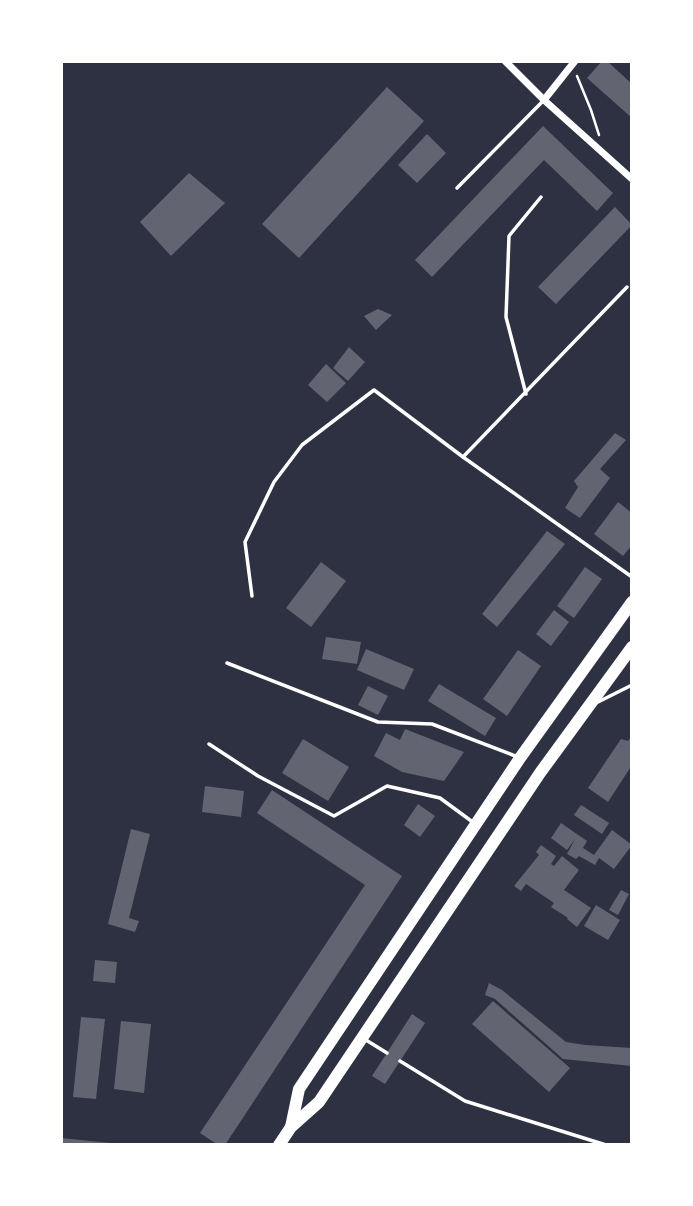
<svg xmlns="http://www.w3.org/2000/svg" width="693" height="1206" viewBox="0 0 693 1206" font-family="'Fira Sans',sans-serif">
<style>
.building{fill:#626471}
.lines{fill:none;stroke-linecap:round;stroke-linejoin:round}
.path{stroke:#fff;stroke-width:2.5}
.service{stroke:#fff;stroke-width:3.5}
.minor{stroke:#fff;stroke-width:7}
.trunk{stroke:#fff;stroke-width:12}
</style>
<rect width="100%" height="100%" fill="#2d3142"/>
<g class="building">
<polygon points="602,61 607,61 632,84 632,118 587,78"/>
<polygon points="387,87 424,121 299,258 262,224"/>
<polygon points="543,126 613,193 597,211 544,160 432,277 415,260"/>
<polygon points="427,134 446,153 417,183 398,165"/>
<polygon points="189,173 225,203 171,256 140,222"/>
<polygon points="615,207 632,225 556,304 538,287"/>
<polygon points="378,309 392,315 376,330 364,316"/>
<polygon points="349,347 365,362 348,381 333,368"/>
<polygon points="326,364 346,383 327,402 308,385"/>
<polygon points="615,433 626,440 600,469 610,478 580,518 565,508 578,487 574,481"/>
<polygon points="618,502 632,513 632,545 623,556 594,534"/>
<polygon points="547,531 565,544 497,627 482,614"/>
<polygon points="321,562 346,581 311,627 286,608"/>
<polygon points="585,567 602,579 574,618 557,606"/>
<polygon points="554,610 569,622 551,646 536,634"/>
<polygon points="326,637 361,642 357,664 322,659"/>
<polygon points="366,649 414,669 404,690 357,670"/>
<polygon points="518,650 541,666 507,716 483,699"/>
<polygon points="439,684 496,718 485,736 428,701"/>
<polygon points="368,686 388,696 378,715 358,705"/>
<polygon points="405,729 464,752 444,781 402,772 374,756 386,733 400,740"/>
<polygon points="632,735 632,765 608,802 588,788 621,739 628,741"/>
<polygon points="303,739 349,767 328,801 282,773"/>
<polygon points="205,786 244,791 241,817 202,812"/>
<polygon points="272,790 402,876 225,1145 218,1145 200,1133 365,885 257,813"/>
<polygon points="418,804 435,816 420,837 404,825"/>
<polygon points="581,805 609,823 602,834 574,815"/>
<polygon points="561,823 587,841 583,848 594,855 612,830 632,845 614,869 599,858 595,865 579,856 576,859 567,854 575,839 567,850 551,838"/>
<polygon points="131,829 150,834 129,918 139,921 135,932 108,924"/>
<polygon points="541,845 556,856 551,864 554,866 562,856 579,870 564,890 591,908 577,927 567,919 568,918 551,907 554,903 526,884 521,891 514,886 539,855 536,852"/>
<polygon points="621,890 629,894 618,915 609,910"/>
<polygon points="596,905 620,920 608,940 584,926"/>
<polygon points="95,960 117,962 115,983 93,981"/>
<polygon points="489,983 502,990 566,1042 585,1045 632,1048 632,1066 563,1059 495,999 485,995"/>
<polygon points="493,1001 570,1068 549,1092 472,1024"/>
<polygon points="412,1014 425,1023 385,1084 372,1076"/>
<polygon points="81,1017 105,1019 96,1099 73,1097"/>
<polygon points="121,1021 151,1024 144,1093 114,1089"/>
<polygon points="61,1138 110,1143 109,1145 61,1145"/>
</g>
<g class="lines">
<polyline class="path" points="577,76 591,110 599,135"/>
<g class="service">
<polyline points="457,188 543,101"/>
<polyline points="526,394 506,317 509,236 541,197"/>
<polyline points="463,457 627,287"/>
<polyline points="252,596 245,542 274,482 302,445 374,390 463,457 632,577"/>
<polyline points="227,663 378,722 432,724 518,757"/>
<polyline points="596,703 632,685"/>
<polyline points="209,744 258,776 334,816 387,786 440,798 474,823"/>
<polyline points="366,1040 387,1053"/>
<polyline points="400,1061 465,1101 606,1145"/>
</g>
<g class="minor">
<polyline points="505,61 544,100 632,179"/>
<polyline points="544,100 575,61"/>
</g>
<g class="trunk">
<polyline points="291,1127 299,1089 520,758 632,602"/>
<polyline points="279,1145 291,1127 319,1102 540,773 632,647"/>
</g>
</g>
<rect width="693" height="1206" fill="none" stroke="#ffffff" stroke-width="126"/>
</svg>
